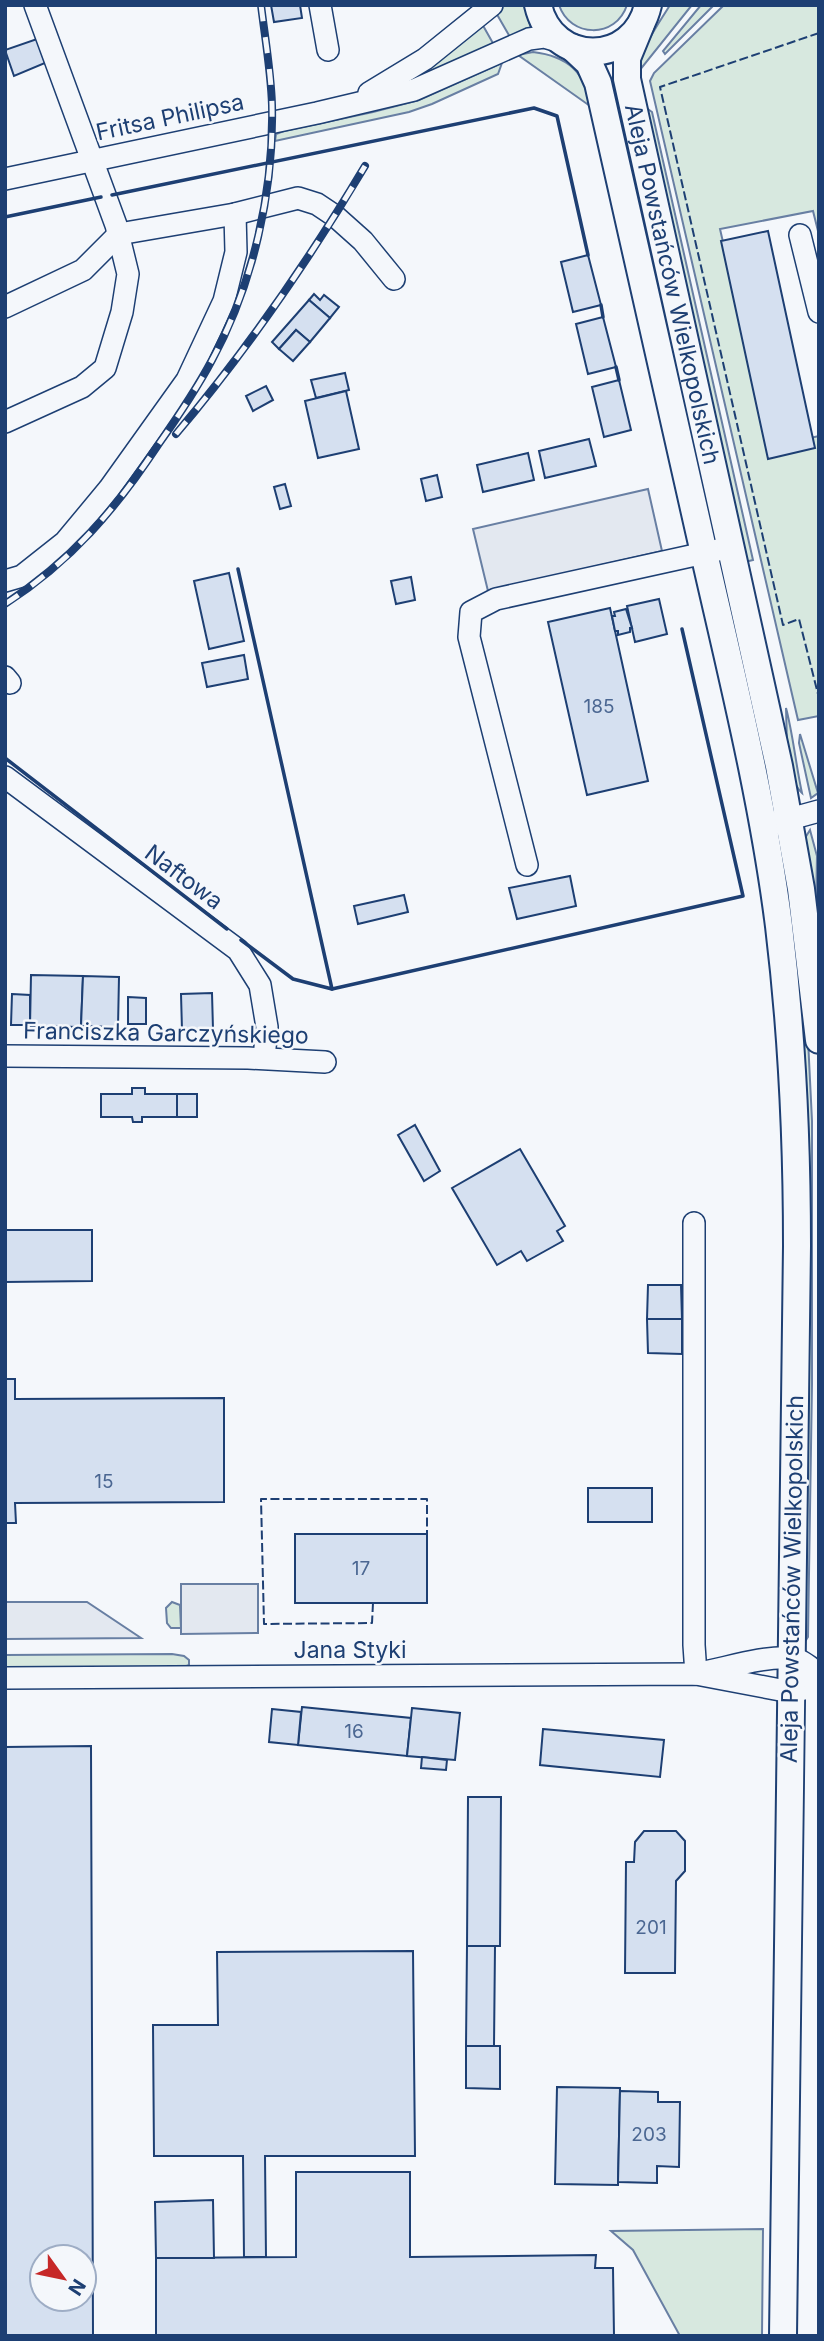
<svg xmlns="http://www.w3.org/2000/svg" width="824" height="2341" viewBox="0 0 824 2341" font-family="Inter,sans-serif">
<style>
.green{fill:#d7e8df;stroke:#687fa3;stroke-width:2}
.parking{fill:#e3e8f0;stroke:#687fa3;stroke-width:2}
.building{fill:#d5e0f0;stroke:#1d3f73;stroke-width:2;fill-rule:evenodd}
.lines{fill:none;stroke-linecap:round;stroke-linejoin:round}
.minor-casing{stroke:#1d3f73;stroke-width:24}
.major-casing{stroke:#1d3f73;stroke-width:30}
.minor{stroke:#f4f7fb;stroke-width:21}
.major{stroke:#f4f7fb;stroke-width:26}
.rail-casing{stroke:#1d3f73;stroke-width:8}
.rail{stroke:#f4f7fb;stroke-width:5;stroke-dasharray:16;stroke-linecap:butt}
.fence{stroke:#1d3f73;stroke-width:2;stroke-dasharray:9 3.5;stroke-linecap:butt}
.wall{stroke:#1d3f73;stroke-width:3.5}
.labels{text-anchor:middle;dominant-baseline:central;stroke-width:5;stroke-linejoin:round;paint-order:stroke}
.number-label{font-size:19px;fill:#4b6792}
.street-label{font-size:23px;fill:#1d3f73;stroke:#f4f7fb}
</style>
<rect width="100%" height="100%" fill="#f4f7fb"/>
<g class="green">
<polygon points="503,5 524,5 531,28 510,37 495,11"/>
<path d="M559 5H627C616 39 570 38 559 5Z"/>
<path d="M670 5H692L639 71 642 94 640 95C630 61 653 33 670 5Z"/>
<polygon points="701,5 714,5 665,54 663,51"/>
<polygon points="724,5 819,5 819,235 813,211 720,229 770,447 819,436 819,716 798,720 650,81 654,73"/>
<polygon points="481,22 494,45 432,73 428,69"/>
<path d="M533 52C567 56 586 72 590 106L518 55Z"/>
<polygon points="502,63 498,74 432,104 409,112 275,141 276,134 284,131 373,112 419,100"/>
<polygon points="645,107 652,112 753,560 745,562"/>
<polygon points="623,111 715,532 712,533 615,114"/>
<path d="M786 708C793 734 796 766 802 793 785 778 787 731 786 708Z"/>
<polygon points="800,734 818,793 811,798 799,743"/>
<polygon points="810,830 817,856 816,910 805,848 805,838"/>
<polygon points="783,844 807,1019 812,1121 812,1384 808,1637 806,1640 803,1640 779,845"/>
<polygon points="172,1602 180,1605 181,1628 171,1628 167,1623 166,1608"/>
<polygon points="172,1654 184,1656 189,1660 189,1665 184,1667 5,1669 5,1655"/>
<polygon points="763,2229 762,2336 680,2336 633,2250 611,2231"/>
</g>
<g class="parking">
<polygon points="648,489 662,551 488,591 473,529"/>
<polygon points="181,1584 258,1584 258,1633 181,1634"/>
<polygon points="5,1602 87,1602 141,1638 5,1639"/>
</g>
<g class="building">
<polygon points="271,5 300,5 302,18 274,22"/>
<polygon points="37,39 45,63 14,76 5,50"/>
<polygon points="768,231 815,448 768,459 721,241"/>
<polygon points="588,255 601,305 573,312 561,262"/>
<polygon points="314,294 320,300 324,295 339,307 330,318 309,300"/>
<polygon points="309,300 330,318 310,342 296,330 279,349 272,342"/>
<polygon points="603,317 616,367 588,374 576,324"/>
<polygon points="296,330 310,342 293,361 279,349"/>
<polygon points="345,373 349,390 316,398 311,380"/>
<polygon points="619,380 631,430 604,437 592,387"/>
<polygon points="266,386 273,400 253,411 246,396"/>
<polygon points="346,391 359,449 318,458 305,401"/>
<polygon points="589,439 596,466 545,478 539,451"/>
<polygon points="528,453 534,480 483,492 477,465"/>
<polygon points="437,475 442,497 426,501 421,479"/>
<polygon points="285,484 291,506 280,509 274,487"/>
<polygon points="229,573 244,641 209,649 194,581"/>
<polygon points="411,577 415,600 396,604 391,581"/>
<polygon points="659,599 667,634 635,642 627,606"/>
<polygon points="610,608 648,781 587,795 548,622"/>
<polygon points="626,609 632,628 630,628 630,632 618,635 618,631 615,631 612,616 615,616 614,612"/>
<polygon points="244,655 248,679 207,687 202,663"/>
<polygon points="570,876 576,906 517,919 509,888"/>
<polygon points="404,895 408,912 358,924 354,906"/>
<polygon points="31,975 83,976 81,1027 30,1026"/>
<polygon points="83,976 119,977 118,1027 81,1026"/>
<polygon points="212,993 213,1029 182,1030 181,994"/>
<polygon points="12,994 30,995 30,1025 11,1025"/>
<polygon points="128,997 146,998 146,1024 128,1024"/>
<polygon points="132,1088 145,1088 145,1094 177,1094 177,1117 142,1117 142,1122 133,1122 132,1117 101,1117 101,1094 132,1094"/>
<rect x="177" y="1094" width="20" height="23"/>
<polygon points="415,1125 440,1171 424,1181 398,1135"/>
<polygon points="520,1149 565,1226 557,1231 563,1241 527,1261 521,1251 497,1265 452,1188"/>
<polygon points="5,1230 92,1230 92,1281 5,1282"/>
<polygon points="648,1285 681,1285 682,1319 647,1319"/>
<polygon points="647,1319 682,1319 682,1354 648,1353"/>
<polygon points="5,1379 15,1379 15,1399 224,1398 224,1502 15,1503 16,1523 5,1523"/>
<rect x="588" y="1488" width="64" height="34"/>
<rect x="295" y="1534" width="132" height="69"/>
<polygon points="302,1707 411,1718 407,1756 298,1745"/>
<polygon points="412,1708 460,1713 455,1760 407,1756"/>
<polygon points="272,1709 301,1712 298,1745 269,1742"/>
<polygon points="543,1729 664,1740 660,1777 540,1765"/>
<path d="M91 1746 93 2336H5V1747ZM42 2257H84V2299H42Z"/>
<polygon points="422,1757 447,1760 446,1770 421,1768"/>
<polygon points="468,1797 501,1797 500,1946 467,1946"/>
<polygon points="644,1831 676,1831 685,1841 685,1871 676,1881 675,1973 625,1973 626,1862 634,1862 635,1842"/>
<polygon points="467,1946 495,1946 494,2046 466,2046"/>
<polygon points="413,1951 415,2156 265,2156 266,2257 244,2257 243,2156 154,2156 153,2025 218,2025 217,1952"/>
<polygon points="466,2046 500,2046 500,2089 466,2088"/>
<polygon points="557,2087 620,2088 618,2185 555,2184"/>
<polygon points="620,2091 658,2092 658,2102 680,2102 679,2167 657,2166 657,2183 618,2182"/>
<polygon points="296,2172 410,2172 410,2257 596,2255 595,2268 613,2268 614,2336 156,2336 156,2258 296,2257"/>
<polygon points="213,2200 214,2258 156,2258 155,2202"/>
</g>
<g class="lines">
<g class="minor-casing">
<g id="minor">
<polyline points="320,5 328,50"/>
<polyline points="369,93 425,59 492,5"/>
<polyline points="5,179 317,113 414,90 529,39 544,37 561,42"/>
<polyline points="800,235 819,312"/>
<polyline points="5,307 83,270 119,234 235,214 298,198 317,204 335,216 363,241 394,279"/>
<polyline points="5,422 82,387 105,368 122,312 128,274 116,225 35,5"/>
<polyline points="5,581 22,576 65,542 109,489 187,380 224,301 236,252 235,214"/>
<polyline points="5,677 10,683"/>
<polyline points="5,777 238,950 260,985 267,1027 264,1058"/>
<polyline points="775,823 819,811"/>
<polyline points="527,865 469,637 471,612 496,599 718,550"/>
<polyline points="5,1056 248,1058 325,1062"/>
<polyline points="694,1223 694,1645 696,1674"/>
<path d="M705 1672C730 1667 765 1656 790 1658 801 1659 812 1668 819 1676"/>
<polyline points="5,1678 696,1674 791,1692 804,1689 819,1677"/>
</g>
</g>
<g class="major-casing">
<g id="major">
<path d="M538 5C552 67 634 67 648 5"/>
<path id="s1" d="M641 24 627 58V79L779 766 801 889 819 1040"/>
<path d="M573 48 589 63 598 83C634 239 668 396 704 553 732 676 763 800 779 926 792 1033 797 1139 797 1246L783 2336"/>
<polyline points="811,2336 819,1700"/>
</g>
</g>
<use href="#minor" class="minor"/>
<use href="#major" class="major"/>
<g class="rail-casing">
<g id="rail">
<path d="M176 434C247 350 309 260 365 166"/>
<path d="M5 604C71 561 115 510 158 445 177 418 196 390 212 360 253 284 274 192 272 105 271 72 265 38 261 5"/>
</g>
</g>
<use href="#rail" class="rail"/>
<g class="fence">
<polyline points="819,33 660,87 783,625 799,619 819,698"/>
<polyline points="373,1603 372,1623 264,1624 261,1499 427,1499 427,1534"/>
</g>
<g class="wall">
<polyline points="112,195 534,108 557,116 588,255"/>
<polyline points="5,217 101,197"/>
<polyline points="601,305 603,317"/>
<polyline points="616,367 619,380"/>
<polyline points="238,569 332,989 293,979 241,940"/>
<polyline points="5,758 227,929"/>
<polyline points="332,989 743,896 682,629"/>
</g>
</g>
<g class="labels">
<g class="number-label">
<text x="599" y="706">185</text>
<text x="104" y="1481">15</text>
<text x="361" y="1568">17</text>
<text x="354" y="1731">16</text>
<text x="651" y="1927">201</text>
<text x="649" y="2134">203</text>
</g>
<g class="street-label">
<text transform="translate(170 117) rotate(-12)">Fritsa Philipsa</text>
<text stroke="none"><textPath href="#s1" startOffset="268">Aleja Powstańców Wielkopolskich</textPath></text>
<text transform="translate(184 877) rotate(37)">Naftowa</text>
<text transform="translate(166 1033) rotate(1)">Franciszka Garczyńskiego</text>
<text transform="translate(792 1579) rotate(-89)">Aleja Powstańców Wielkopolskich</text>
<text x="350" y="1650">Jana Styki</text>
</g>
</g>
<rect width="824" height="2341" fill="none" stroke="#1d3f73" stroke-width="14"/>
<g transform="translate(63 2278) rotate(123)"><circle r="33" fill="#f4f7fb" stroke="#9eadc5" stroke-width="2"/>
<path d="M0-5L12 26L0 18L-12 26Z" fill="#c62828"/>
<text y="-10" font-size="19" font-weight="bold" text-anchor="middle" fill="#1d3f73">N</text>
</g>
</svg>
